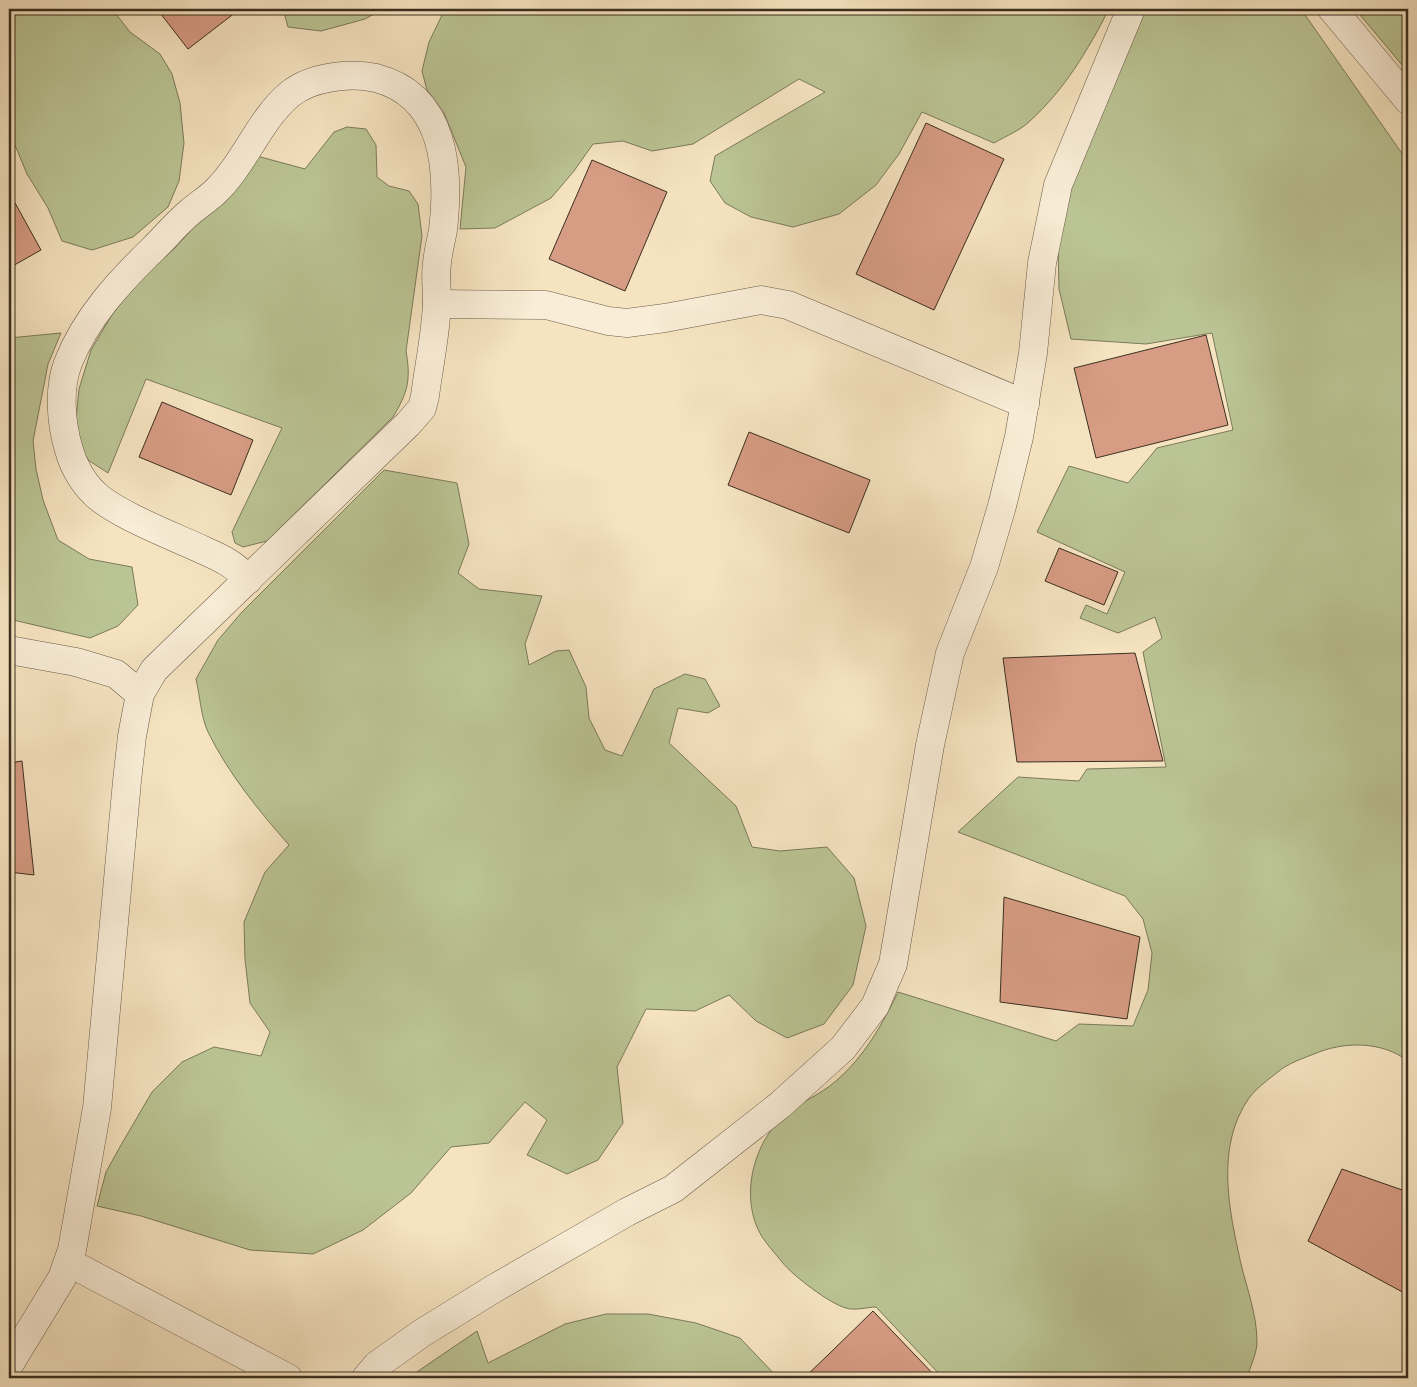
<svg xmlns="http://www.w3.org/2000/svg" width="1417" height="1387" viewBox="0 0 1417 1387" font-family="'IM FELL DW Pica',serif">
<style>
.green{fill:#bbc494;stroke:#7b7a5a}
.building{fill:#d79c84;stroke:#3b2f1f}
.lines{fill:none;stroke-linecap:round;stroke-linejoin:round}
.minor-casing{stroke:#6a5c48;stroke-width:29}
.minor{stroke:#f9edd7;stroke-width:28}
</style>
<rect width="100%" height="100%" fill="#f6e4c1"/>
<filter id="stains"><feTurbulence type="fractalNoise" baseFrequency=".004" numOctaves="4"/><feColorMatrix values="0 0 0 0 .2 0 0 0 0 .09 0 0 0 0 .02 0 0 0 .5 -.17"/></filter>
<radialGradient id="worn" r=".72"><stop offset=".6" stop-color="#630" stop-opacity="0"/><stop offset="1" stop-color="#630" stop-opacity=".3"/></radialGradient>
<g class="green">
<polygon points="9,9 112,9 130,32 160,54 172,74 180,103 184,143 179,181 168,207 133,237 92,250 62,241 48,208 27,174 15,145 9,139"/>
<polygon points="283,9 383,9 365,19 321,31 288,27"/>
<path d="M445 9H1109C1088 50 1065 89 1030 121 1021 130 1006 136 994 143L922 112 899 154 876 185 839 214 793 227 751 217 725 203 710 181 715 156 825 92 799 79 693 144 652 151 623 141 593 144 574 171 551 198 495 228 460 229 466 167 444 113 427 90 422 71 429 42Z"/>
<path d="M1150 9H1298L1303 12 1408 162V736L1402 753 1408 758V1061C1382 1041 1344 1041 1314 1054 1304 1058 1292 1062 1283 1068 1273 1076 1257 1087 1249 1098 1215 1147 1229 1210 1241 1264 1247 1289 1257 1315 1257 1342 1257 1353 1250 1367 1247 1378H943L876 1307C868 1307 854 1311 846 1308 830 1304 792 1275 782 1262 775 1253 767 1245 761 1235 740 1199 752 1145 783 1117 798 1103 820 1095 836 1081 864 1057 882 1025 898 992L1056 1041 1079 1024 1133 1026 1148 990 1152 953 1143 919 1125 896 958 832 1018 777 1079 781 1087 769 1166 767 1143 652 1162 638 1155 617 1118 633 1080 618 1086 605 1107 614 1125 572 1037 532 1069 466 1128 483 1157 448 1233 430 1212 333 1146 344 1071 339 1059 289 1058 242 1072 181 1145 10Z"/>
<polygon points="1355,9 1408,9 1408,72"/>
<path d="M347 127 366 129 376 145 377 177 389 186 409 191 418 204 422 236 406 351C411 380 408 392 393 417L267 541 243 547 235 543 232 532 282 428 146 379 108 473 88 460 78 442 76 420 79 389 91 350 113 313 144 276 175 248 257 156 305 169 334 132Z"/>
<polygon points="61,333 48,364 33,441 36,469 43,500 58,540 89,559 132,567 138,605 118,626 90,638 9,619 9,338"/>
<path d="M384 470 457 483 469 544 458 573 479 589 542 596 525 644 529 665 556 651 569 650 586 687 589 718 605 750 622 756 654 689 685 674 705 679 720 706 708 713 678 708 669 743 736 806 752 847 780 851 827 847 854 878 866 926 853 985 824 1024 787 1038 756 1021 729 995 695 1011 646 1009 617 1067 623 1123 598 1160 567 1174 527 1155 547 1120 525 1102 489 1143 451 1147 411 1193 363 1230 313 1254 250 1250 141 1216 97 1206 106 1172 121 1145 152 1092 182 1062 214 1047 261 1056 270 1032 250 1003 245 959 244 922 265 872 289 845C259 811 228 773 208 732 201 717 200 696 196 679L218 640 242 612Z"/>
<polygon points="606,1314 648,1314 696,1323 740,1338 778,1378 408,1378 477,1331 488,1363 565,1324"/>
</g>
<g class="building">
<polygon points="157,9 240,9 188,49"/>
<polygon points="926,123 1004,159 934,310 856,274"/>
<polygon points="592,160 667,192 625,291 549,259"/>
<polygon points="9,192 41,250 9,268"/>
<polygon points="1206,335 1228,425 1096,458 1074,368"/>
<polygon points="162,402 253,440 231,495 139,457"/>
<polygon points="749,432 870,480 849,533 728,485"/>
<polygon points="1059,548 1118,572 1104,605 1045,581"/>
<polygon points="1135,653 1163,761 1017,762 1003,658"/>
<polygon points="22,761 28,819 34,875 9,872 9,763"/>
<polygon points="1004,897 1140,937 1127,1019 1000,1002"/>
<polygon points="1342,1169 1408,1192 1408,1295 1308,1241"/>
<polygon points="873,1311 937,1378 804,1378 828,1355"/>
</g>
<g class="lines">
<g class="minor-casing">
<g id="minor">
<polyline points="1332,9 1408,100"/>
<polyline points="437,304 546,305 608,321 627,323 665,318 761,300 788,305 1025,404"/>
<polyline points="9,650 76,662 116,674 140,694"/>
<polyline points="68,1262 288,1378"/>
<path d="M9 1365 62 1278 72 1250 97 1108 127 781 132 736 140 694 154 670 408 424 422 408 425 396C429 365 436 333 437 302 437 289 435 275 437 263 438 252 441 241 443 230 450 169 445 96 376 78 350 72 311 77 290 94 259 120 245 163 216 191 208 199 198 205 190 212 177 223 166 236 154 248 120 281 86 317 68 363 58 389 61 424 69 450 73 465 83 483 94 493 113 513 175 537 203 550 221 558 235 564 248 580"/>
<polyline points="366,1378 377,1365 422,1333 495,1288 627,1212 673,1189 780,1105 843,1048 875,1006 893,964 930,745 950,653 984,567 1002,506 1019,437 1033,353 1042,263 1058,185 1131,9"/>
</g>
</g>
<use href="#minor" class="minor"/>
</g>
<rect width="1417" height="1387" fill="none" stroke="#f6e4c1" stroke-width="30"/>
<rect x="10" y="10" width="1397" height="1367" fill="none" stroke="#3b2f1f" stroke-width="2.5"/>
<rect x="15" y="15" width="1387" height="1357" fill="none" stroke="#3b2f1f"/>
<rect width="100%" height="100%" filter="url(#stains)"/>
<rect width="100%" height="100%" fill="url(#worn)"/>
</svg>
